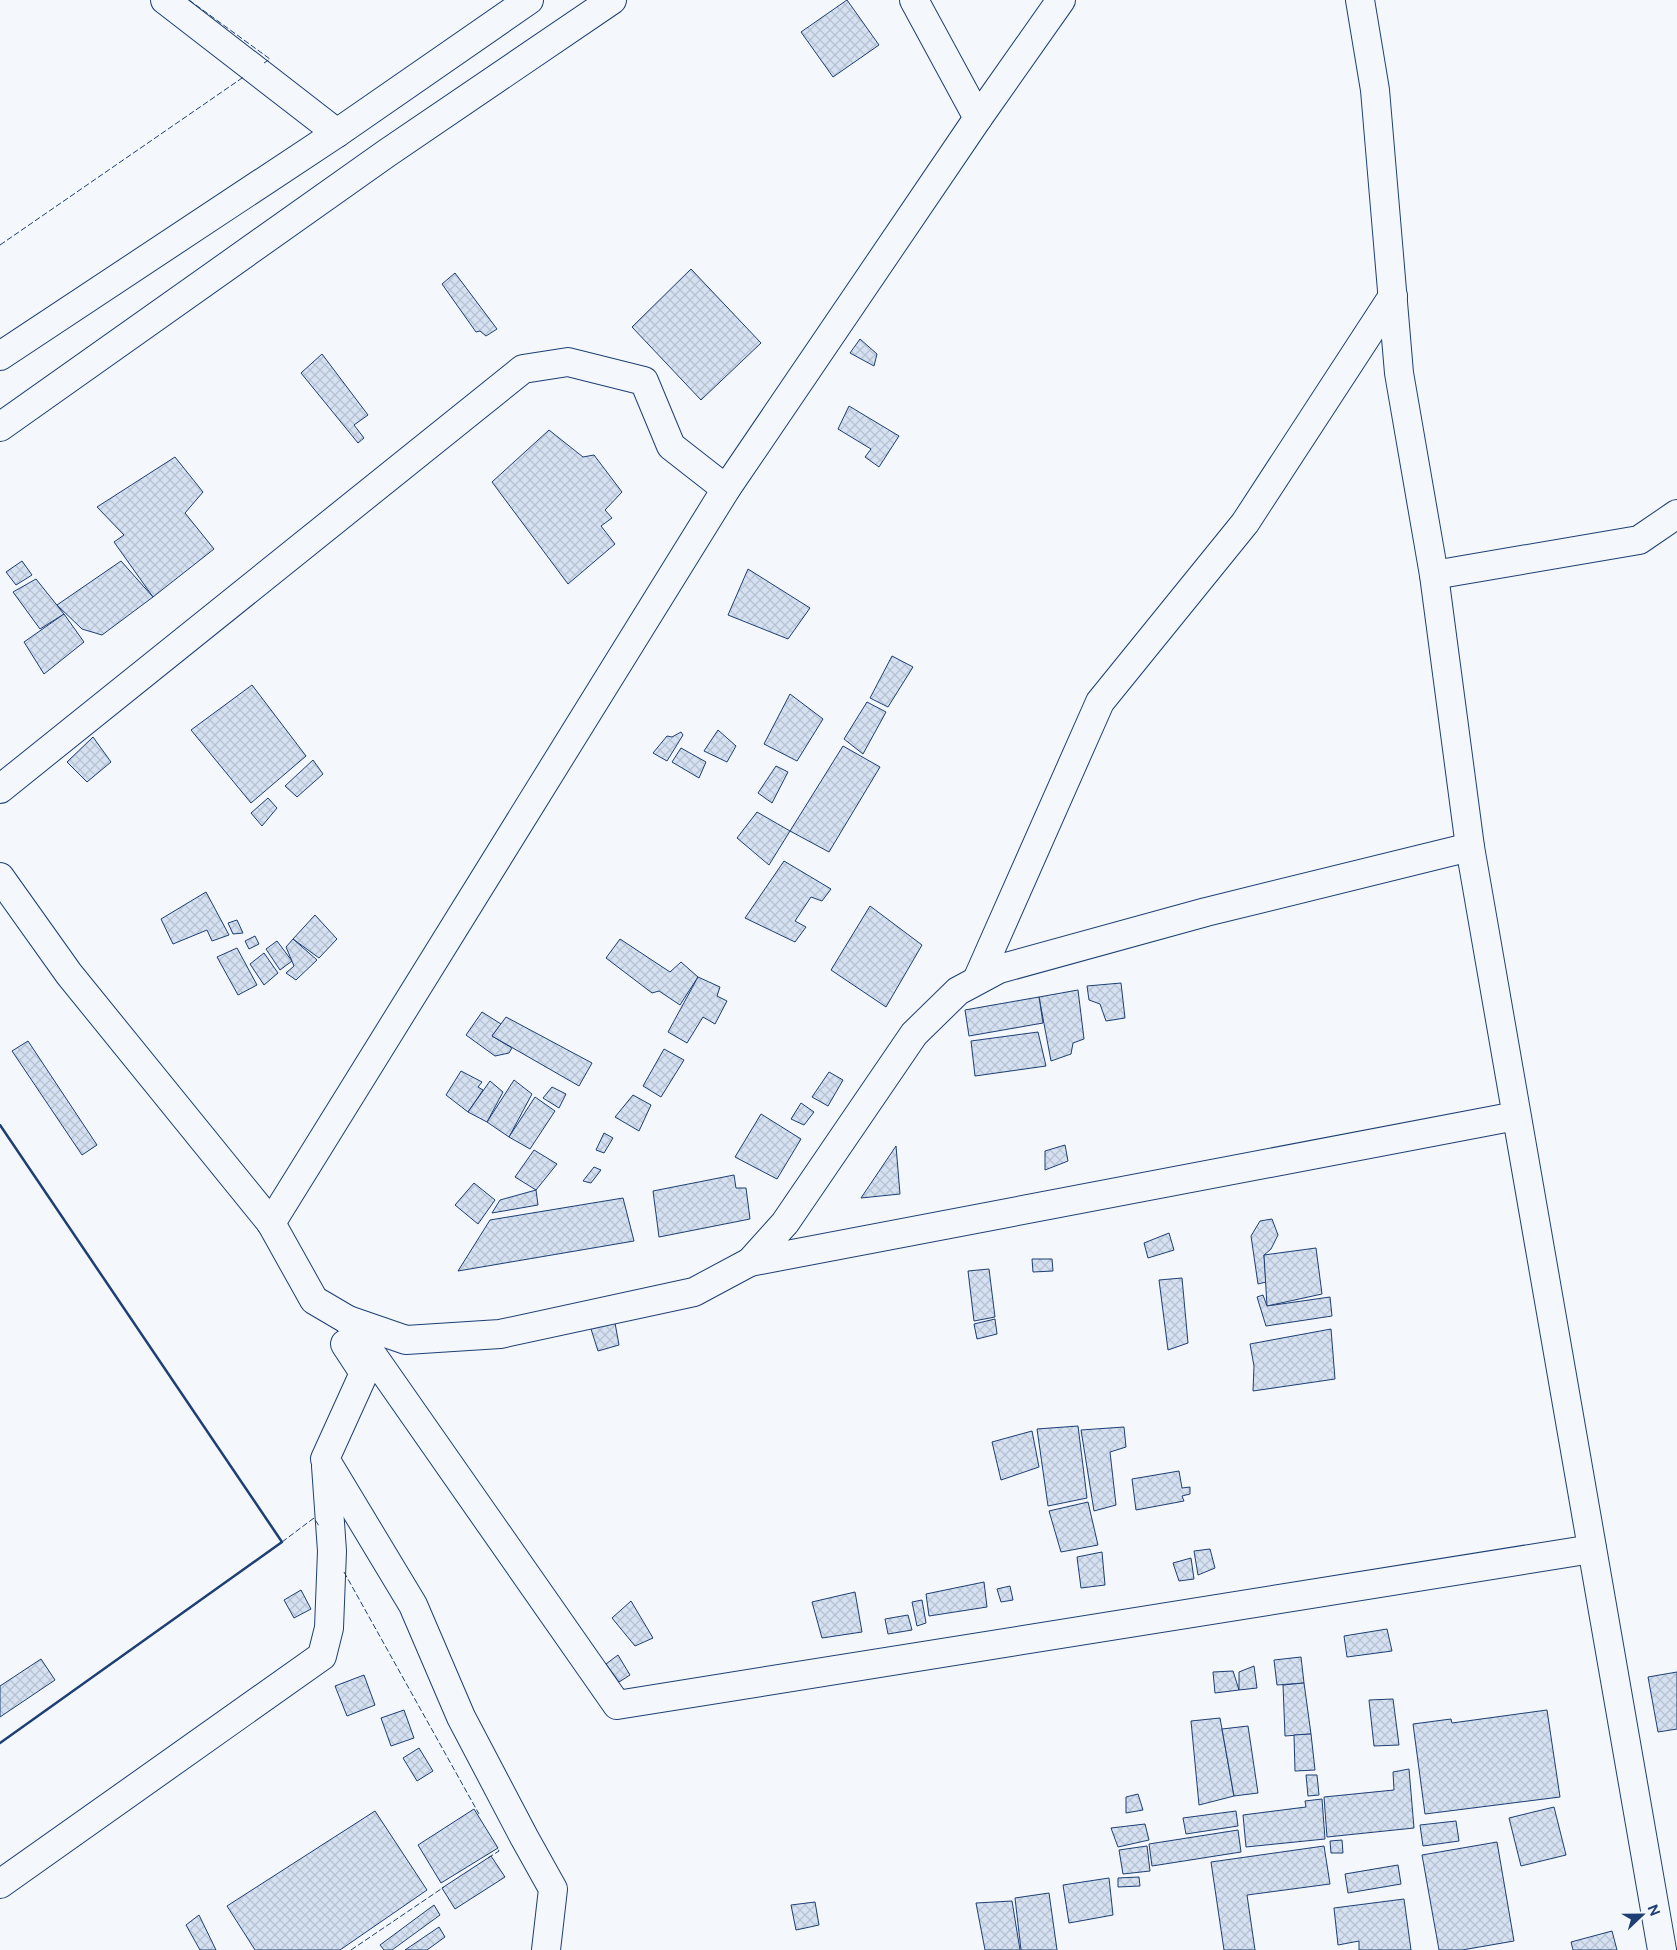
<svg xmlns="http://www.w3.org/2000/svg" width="1677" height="1950" viewBox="0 0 1677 1950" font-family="'Public Sans',sans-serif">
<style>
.building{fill:url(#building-cross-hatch);stroke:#1d3f73}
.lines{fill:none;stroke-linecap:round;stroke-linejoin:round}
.minor-casing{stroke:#1d3f73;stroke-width:30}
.major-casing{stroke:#1d3f73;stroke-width:30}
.minor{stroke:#f4f7fb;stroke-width:28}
.major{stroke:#f4f7fb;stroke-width:28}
.fence{stroke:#1d3f73;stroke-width:1;stroke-dasharray:6 2.5;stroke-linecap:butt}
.wall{stroke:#1d3f73;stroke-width:2.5}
</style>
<defs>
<pattern id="building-cross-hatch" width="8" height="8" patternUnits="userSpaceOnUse" patternTransform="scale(1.25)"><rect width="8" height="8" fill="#d5e0f0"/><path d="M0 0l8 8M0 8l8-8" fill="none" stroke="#b6c1d1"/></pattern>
</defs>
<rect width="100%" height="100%" fill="#f4f7fb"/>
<g class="building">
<polygon points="847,0 879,45 833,77 801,32"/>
<polygon points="691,269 761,343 701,400 632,327"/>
<polygon points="455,273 497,329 486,336 480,331 476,332 442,284"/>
<polygon points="860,339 877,354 874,366 850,353"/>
<polygon points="322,354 368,415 354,425 364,438 358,443 301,373"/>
<polygon points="849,406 899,436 879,467 865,457 871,449 838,429"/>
<polygon points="549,430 583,457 594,455 622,492 605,510 612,518 601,526 615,544 568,584 492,482"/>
<polygon points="175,457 203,492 185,513 214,549 153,597 114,542 124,535 97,507"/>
<polygon points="22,561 32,575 16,585 6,572"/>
<polygon points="121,561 153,597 102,635 82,629 57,605"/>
<polygon points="748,569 810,608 788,639 728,615"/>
<polygon points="36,579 64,614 40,629 13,592"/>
<polygon points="64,614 84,642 44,674 24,642"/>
<polygon points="892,656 913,667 888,707 870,698"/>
<polygon points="252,685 306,756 251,803 191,730"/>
<polygon points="790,694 823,719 797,761 764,744"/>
<polygon points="867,702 886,712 863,754 844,739"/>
<polygon points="718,730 736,746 727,762 704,751"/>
<polygon points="681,732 683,735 667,761 653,753 667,736 672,737"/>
<polygon points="93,737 111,762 87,782 67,762"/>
<polygon points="843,746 880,767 829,852 790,831"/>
<polygon points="681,748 706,762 699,778 672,762"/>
<polygon points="313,760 323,774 297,797 285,786"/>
<polygon points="776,766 788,772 772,803 758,793"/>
<polygon points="268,798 277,808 262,826 251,813"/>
<polygon points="757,812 790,831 769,865 737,838"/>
<polygon points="784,861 831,889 822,901 811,897 795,921 806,927 795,942 745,918"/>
<polygon points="206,892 229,935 212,941 207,930 173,944 161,919"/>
<polygon points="870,906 922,945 886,1007 831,970"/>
<polygon points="315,915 337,939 319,958 293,939"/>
<polygon points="237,920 243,933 233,934 228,923"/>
<polygon points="255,936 259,944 249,949 245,941"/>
<polygon points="293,939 317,960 296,980 286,973 294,966 286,947"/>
<polygon points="620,939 670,972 681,962 698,977 680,1005 659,991 652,993 606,958"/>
<polygon points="277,941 292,961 280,970 266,949"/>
<polygon points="237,948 257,985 238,995 217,957"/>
<polygon points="264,953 278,973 264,985 250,964"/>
<polygon points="698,977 720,987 717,996 727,1001 715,1024 703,1017 687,1043 668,1032"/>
<polygon points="1121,983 1125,1018 1106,1021 1100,1004 1089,1000 1087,986"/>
<polygon points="1078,990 1084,1039 1073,1043 1071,1054 1051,1061 1039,997"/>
<polygon points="1039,997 1043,1023 969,1036 965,1010"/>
<polygon points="482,1012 501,1024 492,1036 512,1048 509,1053 495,1056 466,1035"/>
<polygon points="506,1017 592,1063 579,1086 492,1036"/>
<polygon points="1038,1032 1046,1066 975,1076 971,1041"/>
<polygon points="28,1041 97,1145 82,1155 12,1051"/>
<polygon points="664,1049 684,1060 661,1097 643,1086"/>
<polygon points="461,1071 482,1082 478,1087 483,1090 468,1112 446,1095"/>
<polygon points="829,1072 843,1080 828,1106 812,1097"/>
<polygon points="514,1080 532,1094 509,1137 487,1122"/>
<polygon points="490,1081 503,1092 487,1122 468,1112"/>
<polygon points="552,1087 566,1094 559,1108 543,1098"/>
<polygon points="633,1095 651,1105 639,1131 615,1117"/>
<polygon points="535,1097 555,1111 530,1149 509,1137"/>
<polygon points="801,1103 814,1112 804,1125 791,1119"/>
<polygon points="761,1114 801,1139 777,1179 735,1157"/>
<polygon points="604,1133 613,1138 604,1153 596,1150"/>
<polygon points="1065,1145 1068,1161 1045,1170 1045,1151"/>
<polygon points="896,1146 900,1194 861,1198"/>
<polygon points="534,1150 557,1164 536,1190 515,1177"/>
<polygon points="594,1167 601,1170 591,1183 583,1181"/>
<polygon points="734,1175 736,1188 746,1188 750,1219 659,1237 653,1191"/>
<polygon points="474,1183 495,1200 478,1224 455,1205"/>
<polygon points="536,1190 538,1205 492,1213 500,1200"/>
<polygon points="623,1198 634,1241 458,1271 490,1220"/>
<polygon points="1272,1219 1278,1235 1271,1249 1264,1255 1266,1282 1258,1284 1251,1236 1260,1221"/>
<polygon points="1169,1233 1174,1250 1148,1258 1144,1243"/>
<polygon points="1316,1248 1322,1294 1267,1306 1264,1255"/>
<polygon points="1032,1259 1052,1259 1053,1271 1033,1272"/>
<polygon points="989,1269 995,1317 974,1321 968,1271"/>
<polygon points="1182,1278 1188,1343 1168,1350 1159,1280"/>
<polygon points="1263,1295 1267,1306 1330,1297 1332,1316 1266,1326 1257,1297"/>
<polygon points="995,1319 997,1334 977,1339 974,1324"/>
<polygon points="615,1323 619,1345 598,1351 591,1329"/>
<polygon points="1331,1329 1335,1379 1253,1391 1254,1366 1250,1344"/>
<polygon points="1078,1426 1087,1498 1048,1506 1037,1429"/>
<polygon points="1124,1427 1126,1447 1110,1452 1116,1505 1094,1511 1081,1430"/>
<polygon points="1032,1431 1039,1467 1001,1480 992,1442"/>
<polygon points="1179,1471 1182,1488 1190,1487 1190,1494 1182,1496 1184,1501 1136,1510 1132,1479"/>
<polygon points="1088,1502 1098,1545 1061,1552 1049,1511"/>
<polygon points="1210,1549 1215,1568 1198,1575 1194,1551"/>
<polygon points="1102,1552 1105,1585 1081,1588 1077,1557"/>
<polygon points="1191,1558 1194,1579 1179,1581 1173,1563"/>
<polygon points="984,1582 987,1607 929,1616 926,1594"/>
<polygon points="1010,1586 1013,1600 1001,1602 997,1589"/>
<polygon points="301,1590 311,1609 294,1618 284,1600"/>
<polygon points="855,1592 862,1632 822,1638 812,1602"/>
<polygon points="922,1600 926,1623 917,1626 912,1602"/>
<polygon points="631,1601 653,1638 635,1646 612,1618"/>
<polygon points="908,1615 912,1630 888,1634 885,1619"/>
<polygon points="1387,1629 1392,1651 1347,1657 1344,1636"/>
<polygon points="618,1655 630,1675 619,1682 606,1664"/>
<polygon points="1301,1657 1304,1683 1277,1685 1274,1660"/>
<polygon points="41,1659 55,1680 0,1717 0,1686"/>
<polygon points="1254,1666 1257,1688 1239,1690 1239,1672"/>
<polygon points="1233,1671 1239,1690 1215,1693 1213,1672"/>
<polygon points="1677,1672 1677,1729 1658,1732 1648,1677"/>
<polygon points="364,1675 375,1705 347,1716 335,1686"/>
<polygon points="1304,1683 1311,1734 1285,1736 1283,1685"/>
<polygon points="1393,1699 1399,1745 1374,1746 1369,1700"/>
<polygon points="404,1710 414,1738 391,1746 381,1718"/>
<polygon points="1547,1710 1560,1797 1425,1814 1413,1724 1451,1719 1452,1723"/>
<polygon points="1220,1718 1234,1796 1199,1805 1191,1721"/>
<polygon points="1248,1726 1258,1793 1234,1796 1222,1729"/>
<polygon points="1311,1734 1315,1770 1295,1771 1294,1735"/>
<polygon points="419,1748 433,1771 417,1781 403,1758"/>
<polygon points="1409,1769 1414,1828 1327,1837 1324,1797 1394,1790 1393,1772"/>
<polygon points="1306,1775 1317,1775 1319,1795 1308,1796"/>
<polygon points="1138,1794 1143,1810 1126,1813 1126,1797"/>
<polygon points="1322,1799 1325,1839 1246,1847 1243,1815 1306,1807 1305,1801"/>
<polygon points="1554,1807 1566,1855 1521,1866 1509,1818"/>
<polygon points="474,1809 498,1848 441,1883 418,1845"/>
<polygon points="375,1811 427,1890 340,1950 255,1950 227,1906"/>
<polygon points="1236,1811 1238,1826 1186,1834 1183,1818"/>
<polygon points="1456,1821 1459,1841 1423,1846 1420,1825"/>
<polygon points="1145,1824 1149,1840 1118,1847 1111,1828"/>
<polygon points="1238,1830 1241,1852 1152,1866 1149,1844"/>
<polygon points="1342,1840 1343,1853 1331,1853 1330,1841"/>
<polygon points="1497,1842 1514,1941 1462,1950 1439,1950 1422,1855"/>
<polygon points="1147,1846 1150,1871 1123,1874 1119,1850"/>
<polygon points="1324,1846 1330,1884 1247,1895 1255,1950 1224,1950 1211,1862"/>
<polygon points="491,1856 505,1877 455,1909 442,1888"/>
<polygon points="1398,1865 1401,1884 1348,1893 1345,1874"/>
<polygon points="1139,1877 1140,1886 1118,1887 1118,1878"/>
<polygon points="1109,1878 1113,1915 1069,1923 1063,1885"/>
<polygon points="1049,1893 1057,1950 1021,1950 1015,1898"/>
<polygon points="1404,1899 1411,1950 1359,1950 1359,1941 1338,1945 1334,1908"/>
<polygon points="1012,1901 1020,1950 985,1950 976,1903"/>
<polygon points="815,1902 819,1925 796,1930 791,1905"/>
<polygon points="434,1905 440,1915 392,1950 384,1950 380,1945"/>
<polygon points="199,1915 216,1950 200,1950 186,1925"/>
<polygon points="439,1927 445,1937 427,1950 405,1950"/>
<polygon points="1612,1931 1617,1950 1573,1950 1571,1942"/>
</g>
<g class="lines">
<g class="minor-casing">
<g id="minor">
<polyline points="165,0 337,133"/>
<polyline points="914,0 978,118"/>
<polyline points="1360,0 1375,90 1399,373 1434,575 1470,847 1662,1950"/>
<polyline points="1434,575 1639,540 1677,514"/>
<polyline points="0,789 523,369 568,362 644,381 671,446 726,489"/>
<polyline points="0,877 69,974 271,1223 314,1300 348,1320 406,1340 500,1334 694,1292 750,1262 785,1223 914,1034 958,991 999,969 1206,912 1470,847"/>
<polyline points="977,980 1100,702 1245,523 1393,296"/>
<polyline points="271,1223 726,489 978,118 1061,0"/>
<polyline points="750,1262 1516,1116"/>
<polyline points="348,1320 617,1705 1592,1549"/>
<polyline points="345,1344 364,1373 325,1459 413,1605 461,1717 524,1837 553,1889 546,1950"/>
<polyline points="0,1884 322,1656 329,1628 332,1551 326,1466"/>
</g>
</g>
<g class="major-casing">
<g id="major">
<polyline points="0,356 337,133 529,0"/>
<polyline points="0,427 387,153 612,0"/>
</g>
</g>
<use href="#minor" class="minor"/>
<use href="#major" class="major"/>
<g class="fence">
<polyline points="189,0 270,59 264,63"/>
<polyline points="0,245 245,76"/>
<polyline points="282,1542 314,1518 319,1526"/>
<polyline points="344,1572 479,1814"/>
<polyline points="488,1858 499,1851 497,1847"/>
<polyline points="351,1950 444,1887"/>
</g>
<polyline class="wall" points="0,1125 282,1542 0,1743"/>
</g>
<g transform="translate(1642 1915) rotate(68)" stroke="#f4f7fb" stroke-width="4" paint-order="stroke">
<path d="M0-4L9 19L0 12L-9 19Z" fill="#1d3f73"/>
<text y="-8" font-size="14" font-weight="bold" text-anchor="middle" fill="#1d3f73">N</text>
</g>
</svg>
